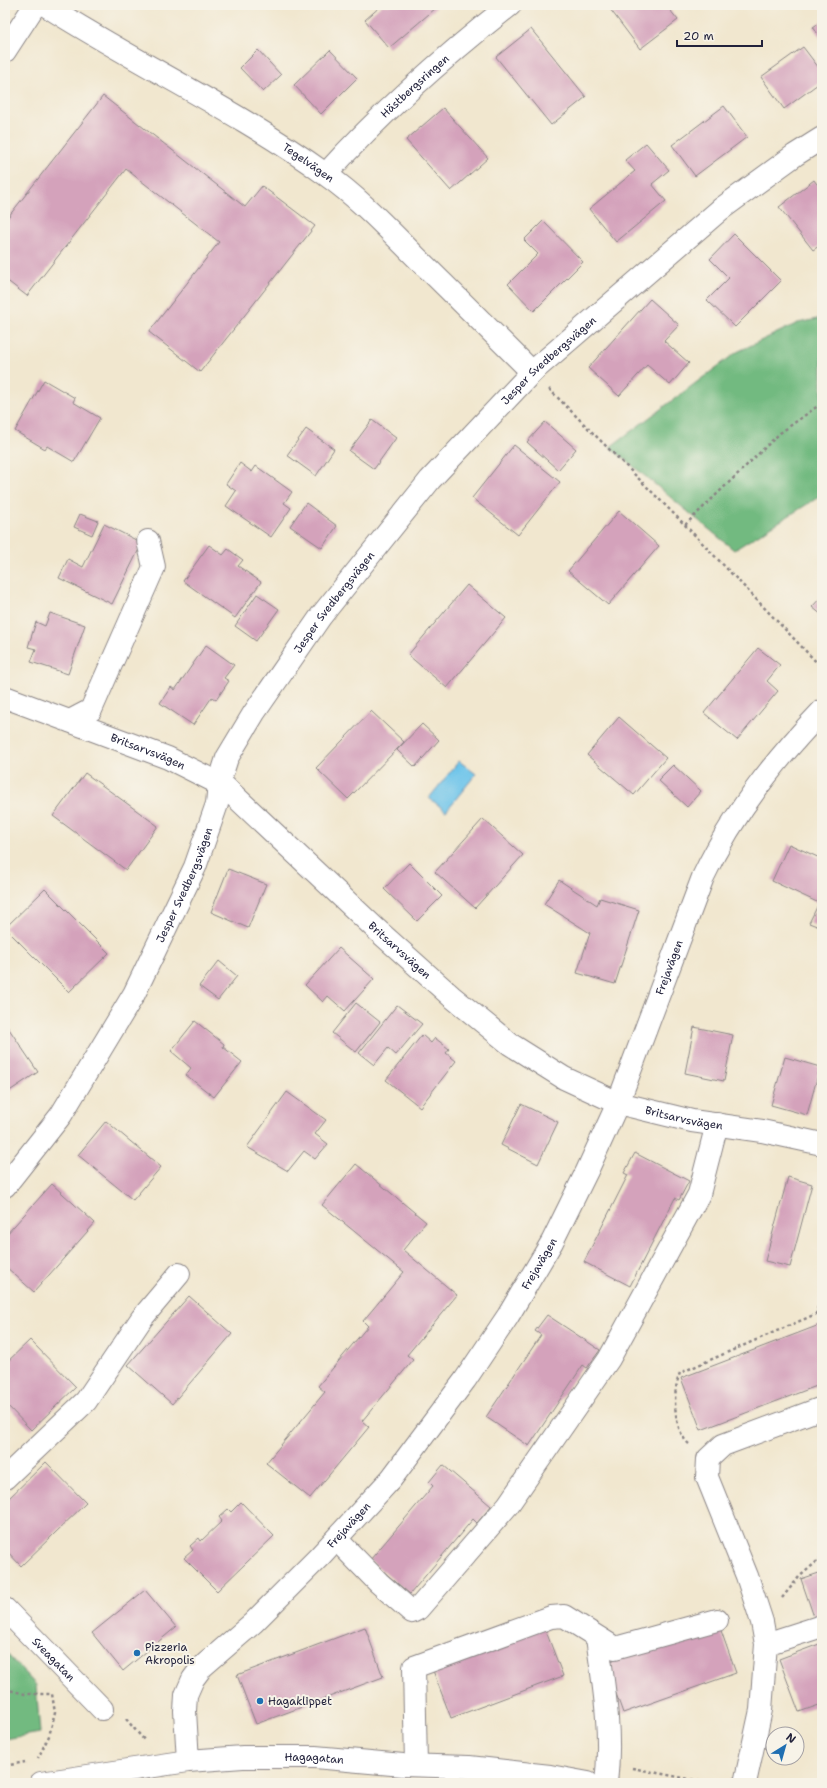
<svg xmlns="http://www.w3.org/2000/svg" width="827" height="1788" viewBox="0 0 827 1788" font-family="'Shantell Sans',sans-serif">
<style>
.forest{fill:#72ba80;stroke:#4a6e5e}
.water{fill:#6dc4ea;stroke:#487392}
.building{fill:#d4a2bb}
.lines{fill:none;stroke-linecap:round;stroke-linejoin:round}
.minor-casing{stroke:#8a8485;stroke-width:24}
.path{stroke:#8a8485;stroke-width:2.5;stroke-dasharray:3 3;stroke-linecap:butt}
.minor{stroke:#fff;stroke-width:22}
.poi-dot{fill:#1f6fb2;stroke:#f7f3e8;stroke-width:1.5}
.labels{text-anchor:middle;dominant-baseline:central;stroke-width:4;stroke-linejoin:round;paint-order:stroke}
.street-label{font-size:11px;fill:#22223b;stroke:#f7f3e8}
.poi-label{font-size:11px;fill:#22223b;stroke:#f7f3e8;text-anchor:start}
</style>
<rect width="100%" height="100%" fill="#f7f3e8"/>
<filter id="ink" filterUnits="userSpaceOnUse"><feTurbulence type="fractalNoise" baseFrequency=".025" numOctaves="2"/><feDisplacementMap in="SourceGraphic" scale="8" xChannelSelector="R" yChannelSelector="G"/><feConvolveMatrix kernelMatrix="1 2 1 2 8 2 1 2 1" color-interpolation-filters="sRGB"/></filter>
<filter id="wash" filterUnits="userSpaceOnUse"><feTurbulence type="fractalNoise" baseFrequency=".012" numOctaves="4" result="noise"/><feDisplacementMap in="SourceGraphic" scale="16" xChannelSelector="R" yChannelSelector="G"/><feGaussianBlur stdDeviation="0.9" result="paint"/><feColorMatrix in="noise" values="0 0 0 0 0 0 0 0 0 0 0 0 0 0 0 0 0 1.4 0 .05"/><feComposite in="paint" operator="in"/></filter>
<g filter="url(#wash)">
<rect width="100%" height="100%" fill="#f1e7cf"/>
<g class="forest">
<polygon points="822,318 822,495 734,550 610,447 737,352 798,323"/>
<polygon points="5,1652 36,1685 40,1733 5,1739"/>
</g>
<polygon class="water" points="459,761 476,774 446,811 429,798"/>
<g id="blocks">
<g class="building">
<polygon points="382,5 434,5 436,8 389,48 365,20"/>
<polygon points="607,5 666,5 678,20 640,49"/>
<polygon points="822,21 822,40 813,27"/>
<polygon points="531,29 586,97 551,125 496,57"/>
<polygon points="803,47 822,72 822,81 784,109 761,77"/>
<polygon points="258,50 281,75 263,92 240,68"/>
<polygon points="330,50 357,78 321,114 294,85"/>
<polygon points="103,96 245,207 262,186 315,226 200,372 149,332 219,242 126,169 27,296 5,279 5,221"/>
<polygon points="724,106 747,137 695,176 672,145"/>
<polygon points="443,108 488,158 451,191 406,140"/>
<polygon points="646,143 669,170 652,184 666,201 616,242 589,209 635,171 625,160"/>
<polygon points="814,180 822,191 822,244 813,250 779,207"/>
<polygon points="543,221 583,262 534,311 508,284 538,254 524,240"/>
<polygon points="734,234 781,281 735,327 707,300 729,278 710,259"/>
<polygon points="650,299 679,325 664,341 689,363 670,385 647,365 619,396 588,368"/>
<polygon points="44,380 75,398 73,402 100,418 74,462 47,446 45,449 15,431"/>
<polygon points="372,420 396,438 374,469 349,451"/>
<polygon points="545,422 576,449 558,470 527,442"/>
<polygon points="306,429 334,449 316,476 287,455"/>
<polygon points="514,445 560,482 518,535 472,498"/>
<polygon points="240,463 252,472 256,466 292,492 284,503 291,508 271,537 226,506 236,491 226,484"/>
<polygon points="306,503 337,526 322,548 290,526"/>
<polygon points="619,511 659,546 608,605 568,571"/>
<polygon points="80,514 98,521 92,535 74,527"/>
<polygon points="104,524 142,543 112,604 59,578 68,559 83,567"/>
<polygon points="209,545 223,555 228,549 243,560 238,566 261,582 235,618 183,581"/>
<polygon points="467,585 506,618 447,688 408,655"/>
<polygon points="257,594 279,609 256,641 235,626"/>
<polygon points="822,596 822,615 812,607"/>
<polygon points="50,613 85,625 68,674 31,662 36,649 28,647 36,622 45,626"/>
<polygon points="206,645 234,665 224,678 229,681 216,700 212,697 193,725 160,703 171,687 175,690"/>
<polygon points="758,648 780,665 767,681 778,691 737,740 704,713"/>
<polygon points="371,711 404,742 348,799 316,768"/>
<polygon points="619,717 666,758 634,795 587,755"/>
<polygon points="422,724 439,740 415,767 397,750"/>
<polygon points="673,765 701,791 687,807 658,780"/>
<polygon points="85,773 158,826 126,870 53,816"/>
<polygon points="483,819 523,855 475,908 435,872"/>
<polygon points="789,844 822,859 822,928 809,923 819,903 772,881"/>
<polygon points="409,863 442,896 417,921 384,889"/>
<polygon points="228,869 266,884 248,928 211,912"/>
<polygon points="559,880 597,905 600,898 639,910 615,984 577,973 590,933 544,904"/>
<polygon points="45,889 109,953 69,992 5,928"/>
<polygon points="339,948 374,979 345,1011 328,996 323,1002 305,985"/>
<polygon points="219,961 237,976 218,1000 199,986"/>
<polygon points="356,1003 380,1022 356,1052 332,1033"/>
<polygon points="397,1005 422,1024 396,1055 388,1048 374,1065 359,1053"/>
<polygon points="195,1021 224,1044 223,1047 242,1062 214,1097 186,1075 191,1068 171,1051"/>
<polygon points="5,1023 38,1072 5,1094"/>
<polygon points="694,1027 733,1035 724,1081 685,1073"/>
<polygon points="422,1035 431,1043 435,1038 449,1049 446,1053 456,1061 420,1107 386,1080"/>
<polygon points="785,1057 820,1067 807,1115 771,1105"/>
<polygon points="287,1092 326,1120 315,1134 328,1144 315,1159 304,1151 288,1171 247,1147"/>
<polygon points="521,1104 558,1122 538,1164 501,1145"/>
<polygon points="106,1121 161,1167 133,1200 78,1155"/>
<polygon points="635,1153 689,1181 679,1200 675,1198 630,1286 584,1262 628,1175 624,1173"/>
<polygon points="356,1164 426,1222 403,1250 457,1295 407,1355 413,1360 362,1421 369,1427 310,1498 266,1463 325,1392 318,1386 368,1326 363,1321 404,1272 322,1205"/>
<polygon points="788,1177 812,1184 790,1267 765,1261"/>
<polygon points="52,1184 95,1223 34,1292 5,1266 5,1236"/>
<polygon points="189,1296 232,1334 172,1404 128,1365"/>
<polygon points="547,1315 600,1350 587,1368 583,1365 529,1446 486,1417 541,1335 535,1331"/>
<polygon points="822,1324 822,1384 701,1430 681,1378"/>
<polygon points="30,1340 76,1387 31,1430 5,1403 8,1400 5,1397 5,1364"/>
<polygon points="46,1462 86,1503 21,1566 5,1549 5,1502"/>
<polygon points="443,1465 491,1506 477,1523 473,1519 410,1594 370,1560 433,1486 429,1482"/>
<polygon points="241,1502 274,1536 217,1591 184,1558 193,1550 190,1546 199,1538 201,1541 222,1521 219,1517 228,1509 231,1512"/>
<polygon points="822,1572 822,1618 815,1620 801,1579"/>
<polygon points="145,1590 176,1627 123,1671 92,1633"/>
<polygon points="718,1622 736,1673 623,1713 605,1663"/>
<polygon points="544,1626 563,1676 451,1718 432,1668"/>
<polygon points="365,1627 383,1677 256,1724 237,1675"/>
<polygon points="822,1643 822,1704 799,1712 779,1659"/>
</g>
</g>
</g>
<g filter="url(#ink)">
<use href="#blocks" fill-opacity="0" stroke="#8a8485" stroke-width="1"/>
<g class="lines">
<g class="minor-casing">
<g id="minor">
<path id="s1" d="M45 5C137 64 237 110 325 174 359 198 387 228 416 257 455 295 494 334 532 372"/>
<polyline points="5,51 35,5"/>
<path id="s2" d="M326 174C382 112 444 57 510 5"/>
<path id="s3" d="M5 697 168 758 224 786 376 929 451 996 510 1044 564 1078 618 1103 692 1121 762 1131 822 1144"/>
<polyline points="70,721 91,710 154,567 148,541"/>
<path id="s4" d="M5 1186 61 1115 134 994 195 867 217 804 219 783 227 758 254 713 321 616 430 480 532 372 721 209 795 155 822 138"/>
<polyline points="5,1478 86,1401 142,1318 179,1274"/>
<polyline points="336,1539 379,1583 412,1612 418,1609 508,1505 609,1359 699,1194 717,1124"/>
<path id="s5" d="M5 1609 102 1709"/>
<path d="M597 1638C604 1686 612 1734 606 1783"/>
<polyline points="766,1644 822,1626"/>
<path id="s6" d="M188 1761 185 1711 186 1695 193 1679 202 1667 253 1623 320 1556 391 1479 465 1380 508 1316 552 1242 587 1171 618 1103 703 877C732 815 775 760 822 711"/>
<polyline points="416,1765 414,1667 551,1617 564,1616 615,1648 717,1620"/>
<path id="s7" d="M41 1783 188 1761 243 1757H315L403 1765 469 1767 550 1776 588 1783"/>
<polyline points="745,1783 761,1710 766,1644 762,1622 747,1576 707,1477 708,1459 723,1445 822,1408"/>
</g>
</g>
<g class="path">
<polyline points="549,389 685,525 822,668"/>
<polyline points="685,525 780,433 822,403"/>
<polyline points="816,1313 822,1311"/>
<path d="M689 1444C673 1431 672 1391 680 1373L816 1314 821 1296 820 1223"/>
<polyline points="782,1598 799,1577 822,1557"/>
<polyline points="5,1689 25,1694 52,1694 55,1713 49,1736 38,1758"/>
<polyline points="126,1719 145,1741"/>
<polyline points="5,1766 25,1762"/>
<polyline points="632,1768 709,1783"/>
</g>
<use href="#minor" class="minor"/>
</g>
</g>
<g class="poi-dot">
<circle cx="137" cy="1653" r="4"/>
<circle cx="260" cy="1701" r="4"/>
</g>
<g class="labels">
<g class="street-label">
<text stroke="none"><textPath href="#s2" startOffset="125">Hästbergsringen</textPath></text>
<text stroke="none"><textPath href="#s1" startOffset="307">Tegelvägen</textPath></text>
<text stroke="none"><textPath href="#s4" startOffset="1000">Jesper Svedbergsvägen</textPath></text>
<text stroke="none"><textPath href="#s4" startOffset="676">Jesper Svedbergsvägen</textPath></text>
<text stroke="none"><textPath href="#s3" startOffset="153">Britsarvsvägen</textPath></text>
<text stroke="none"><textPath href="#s4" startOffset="352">Jesper Svedbergsvägen</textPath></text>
<text stroke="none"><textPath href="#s3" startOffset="477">Britsarvsvägen</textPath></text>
<text stroke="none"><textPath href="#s6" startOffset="951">Frejavägen</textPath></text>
<text stroke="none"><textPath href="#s3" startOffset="813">Britsarvsvägen</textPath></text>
<text stroke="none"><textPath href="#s6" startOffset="627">Frejavägen</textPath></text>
<text stroke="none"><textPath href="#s6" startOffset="303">Frejavägen</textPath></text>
<text stroke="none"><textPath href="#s5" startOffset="70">Sveagatan</textPath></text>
<text stroke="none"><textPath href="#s7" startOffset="275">Hagagatan</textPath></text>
</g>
<g class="poi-label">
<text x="145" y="1647">Pizzeria<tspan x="145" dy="13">Akropolis</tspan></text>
<text x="268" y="1701">Hagaklippet</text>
</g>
</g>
<rect width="827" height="1788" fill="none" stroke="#f7f3e8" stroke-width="20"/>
<g transform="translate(785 1746) rotate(37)"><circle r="19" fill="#f7f3e8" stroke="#a29fa3"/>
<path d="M0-3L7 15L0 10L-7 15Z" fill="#1f6fb2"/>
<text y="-6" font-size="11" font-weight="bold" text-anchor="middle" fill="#22223b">N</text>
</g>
<path d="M677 40v6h85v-6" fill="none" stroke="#22223b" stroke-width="2"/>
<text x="683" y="40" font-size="12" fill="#22223b" stroke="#f7f3e8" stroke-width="3" paint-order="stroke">20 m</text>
</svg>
